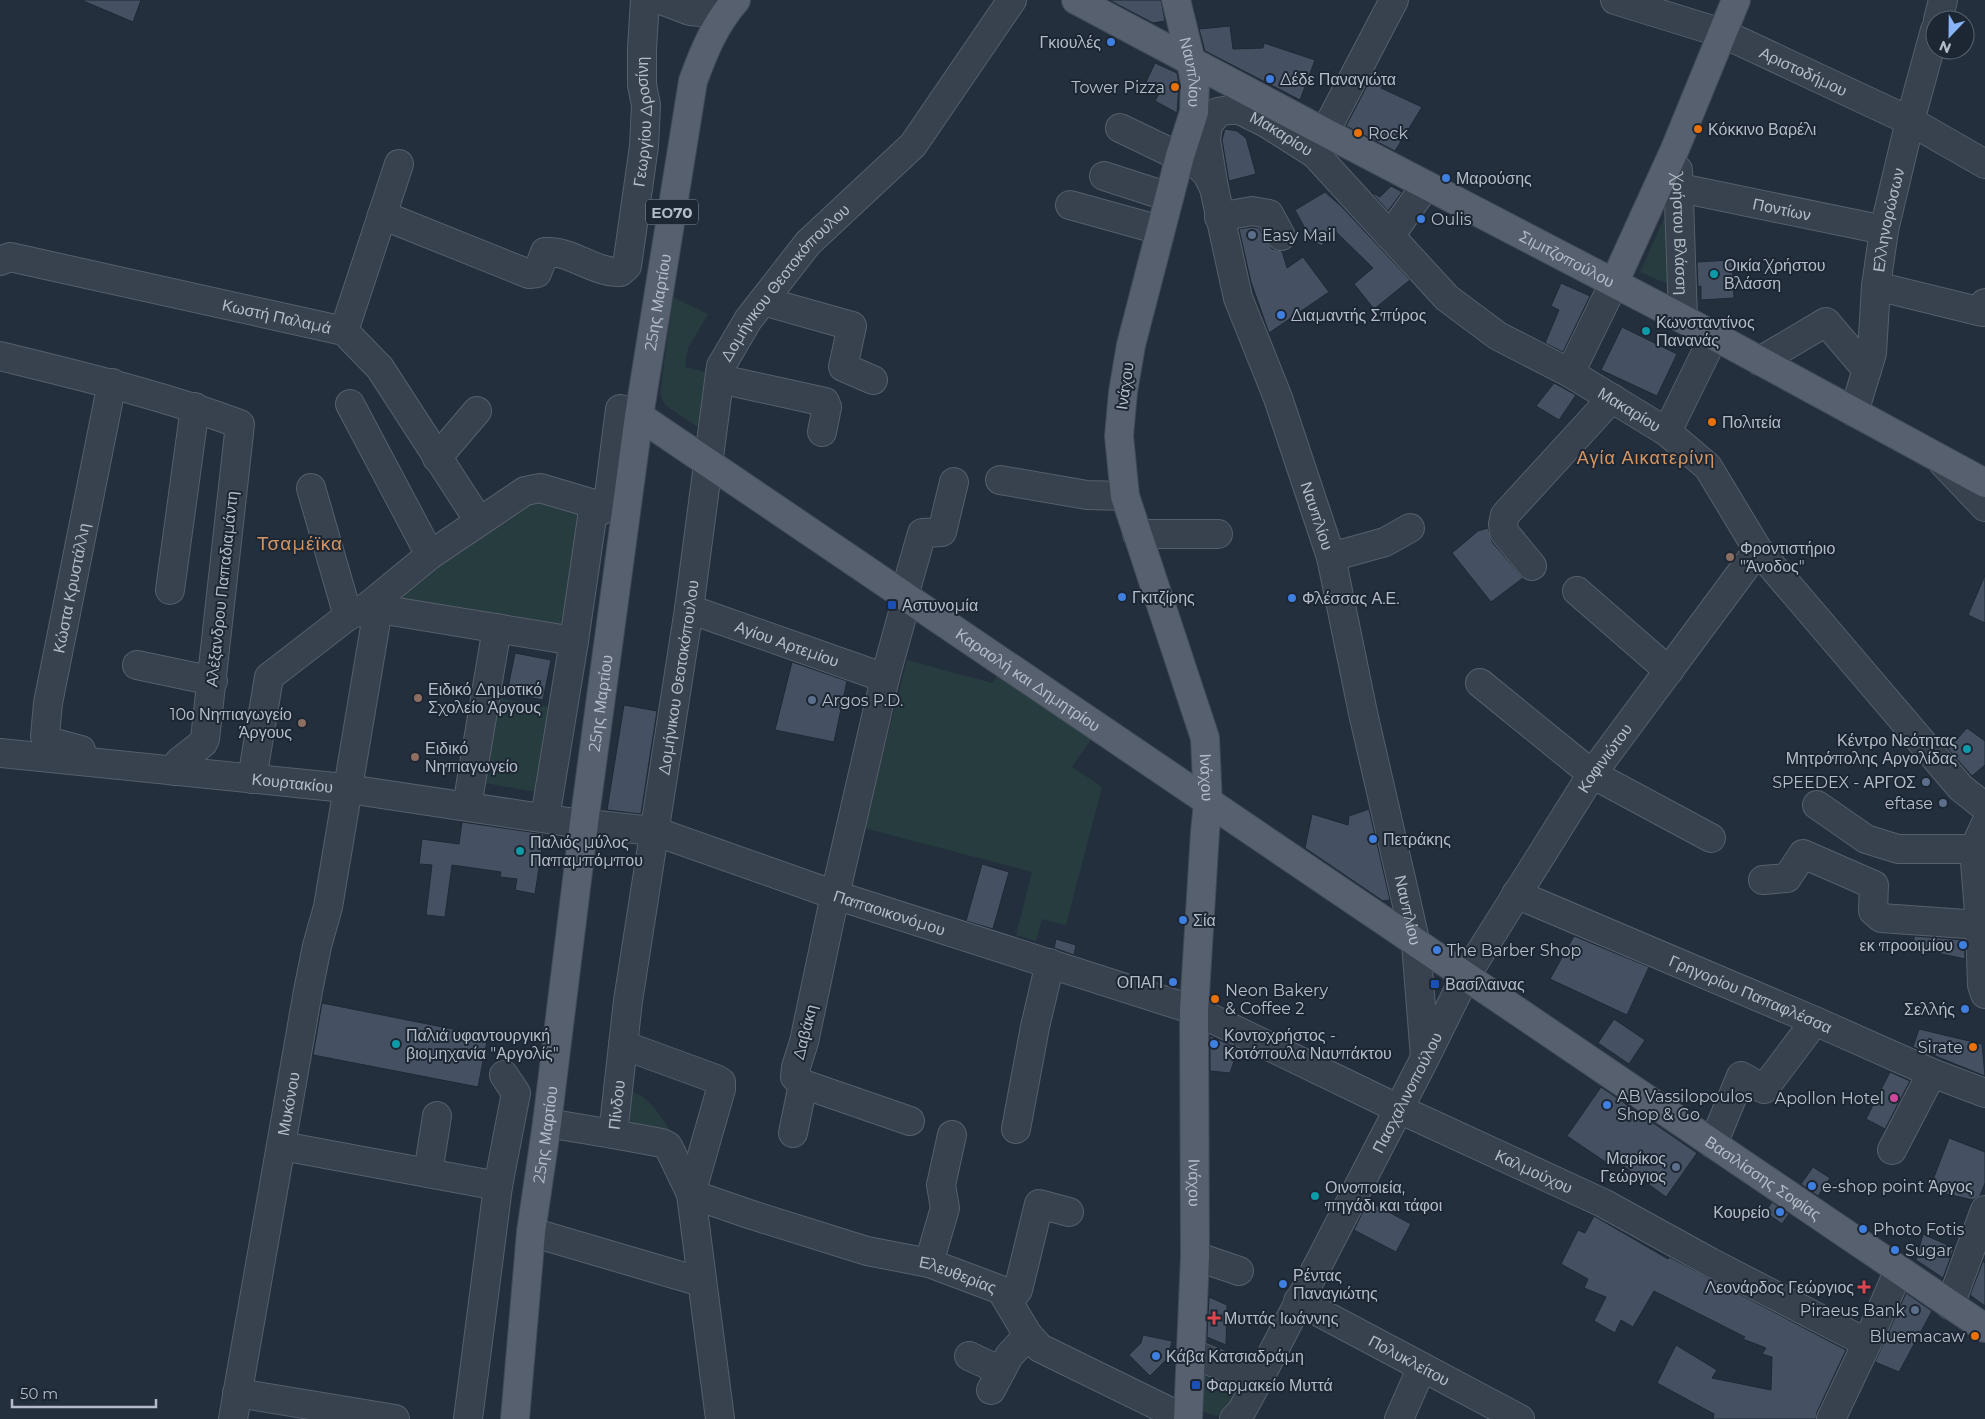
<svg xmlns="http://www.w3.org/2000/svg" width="1985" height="1419" viewBox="0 0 1985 1419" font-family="Montserrat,sans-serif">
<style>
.green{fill:#263c3f}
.building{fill:#455162;stroke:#1f2835}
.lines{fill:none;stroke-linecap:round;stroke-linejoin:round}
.minor-casing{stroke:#565f6c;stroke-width:30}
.major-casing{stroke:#414a57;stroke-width:30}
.minor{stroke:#38414e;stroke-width:28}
.major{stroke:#56606e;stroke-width:28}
.shop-dot{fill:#3f7fe0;stroke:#1d2633;stroke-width:2}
.food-dot{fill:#e8710a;stroke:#1d2633;stroke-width:2}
.service-dot{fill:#5c6f8a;stroke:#1d2633;stroke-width:2}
.culture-dot{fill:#0f9aa8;stroke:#1d2633;stroke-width:2}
.education-dot{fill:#8d6e63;stroke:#1d2633;stroke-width:2}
.transit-dot{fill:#1a4fb4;stroke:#1d2633;stroke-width:2}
.hotel-dot{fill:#d1479c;stroke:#1d2633;stroke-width:2}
.health-dot{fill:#e0444e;stroke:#1d2633;stroke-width:2}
.labels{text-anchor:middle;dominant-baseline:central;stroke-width:4;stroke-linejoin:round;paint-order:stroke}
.shield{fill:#1d2633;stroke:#878f9c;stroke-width:1}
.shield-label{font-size:15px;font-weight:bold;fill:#b4bcc9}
.poi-label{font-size:16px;fill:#b4bcc9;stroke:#1d2633;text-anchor:start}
.street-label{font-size:16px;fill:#b4bcc9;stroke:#1d2633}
.neighbourhood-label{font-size:18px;letter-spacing:1px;fill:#d59563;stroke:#1d2633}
.quarter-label{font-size:19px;letter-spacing:1px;fill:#d59563;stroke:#1d2633}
</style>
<rect width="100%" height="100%" fill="#242f3e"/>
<g class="green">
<polygon points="1666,214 1670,285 1640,272"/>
<polygon points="673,297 708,314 688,348 685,367 713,374 707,433 666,406 660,394"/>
<polygon points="526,498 587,507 566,633 378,604"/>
<polygon points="907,660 992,683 1000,672 1094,735 1072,767 1102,787 1066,925 1042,919 1036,941 1016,935 1032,872 864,828"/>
<polygon points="492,697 556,708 542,793 479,782"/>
<path d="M632 1092C648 1095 665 1121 672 1135L637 1129 627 1117Z"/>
<polygon points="1198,1358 1251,1381 1230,1410 1216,1416 1198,1410"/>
</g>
<g class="building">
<polygon points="81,0 141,0 133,22"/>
<polygon points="1109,0 1161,0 1165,21 1153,23"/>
<polygon points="1230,26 1233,49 1263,48 1264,43 1315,60 1300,100 1205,51 1199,29"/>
<polygon points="1155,63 1177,73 1179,84 1177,113 1155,101 1161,90 1146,82"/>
<polygon points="1371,78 1383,84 1381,88 1422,107 1395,151 1346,126"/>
<polygon points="1225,129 1237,131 1246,138 1256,174 1229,181 1222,140"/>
<polygon points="1391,186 1402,192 1388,211 1371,192 1380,197"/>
<polygon points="1325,192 1341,206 1410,280 1374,309 1354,284 1373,268 1332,228 1322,246 1312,241 1295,210"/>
<polygon points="1252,227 1259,228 1272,249 1282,251 1287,268 1303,257 1329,292 1269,333 1251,282 1239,229"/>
<polygon points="1732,260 1734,298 1701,300 1701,286 1698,287 1697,262"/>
<polygon points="1561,283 1590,296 1563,352 1545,343 1559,310 1551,306"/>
<polygon points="1622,327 1677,354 1657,396 1601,370"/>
<polygon points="1554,383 1576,395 1559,420 1536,406"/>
<polygon points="1488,528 1492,542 1523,578 1491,602 1452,553 1478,531"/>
<polygon points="1985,575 1985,623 1968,615"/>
<polygon points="515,653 551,660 543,700 507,693"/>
<polygon points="792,662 847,681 834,742 775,730"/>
<polygon points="624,705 657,711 641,814 607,810"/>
<polygon points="1967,728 1985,741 1985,765 1972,776 1948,749"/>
<polygon points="1369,809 1390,900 1383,901 1305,848 1312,814 1348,825 1349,816"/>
<polygon points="462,822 544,834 535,894 515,890 517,879 500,877 501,872 452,865 445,917 426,915 432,865 419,864 422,839 459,844"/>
<polygon points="982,864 1009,872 993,929 966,921"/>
<polygon points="1574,936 1649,967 1627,1015 1550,979"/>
<polygon points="1914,936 1964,940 1965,959 1914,948"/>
<polygon points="1056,939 1076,945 1074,955 1054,948"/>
<polygon points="322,1003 488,1036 478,1087 313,1055"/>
<polygon points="1614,1019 1645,1040 1629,1064 1598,1043"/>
<polygon points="1919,1029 1982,1044 1985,1076 1913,1047"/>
<polygon points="1211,1036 1238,1049 1230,1073 1210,1071 1210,1037"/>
<polygon points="1890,1072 1910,1081 1885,1129 1866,1119"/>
<polygon points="1601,1087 1697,1153 1666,1197 1614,1159 1610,1165 1567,1136"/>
<polygon points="1949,1138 1985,1152 1985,1183 1980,1196 1973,1200 1929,1190"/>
<polygon points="1813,1167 1830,1178 1818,1196 1801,1184"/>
<polygon points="1368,1201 1411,1224 1396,1252 1354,1230"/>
<polygon points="1772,1202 1789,1214 1782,1224 1765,1212"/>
<polygon points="1594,1216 1668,1259 1669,1257 1846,1350 1817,1412 1816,1419 1713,1419 1714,1414 1657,1383 1676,1345 1717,1370 1712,1378 1771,1390 1772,1357 1762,1354 1766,1348 1743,1339 1745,1337 1654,1291 1633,1327 1621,1320 1615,1333 1594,1321 1606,1297 1584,1288 1588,1279 1561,1264 1578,1230 1585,1233"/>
<polygon points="1923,1234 1954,1248 1943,1278 1916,1260"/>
<polygon points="1983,1261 1985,1263 1985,1306 1970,1295"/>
<polygon points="1906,1293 1932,1311 1899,1372 1875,1362"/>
<polygon points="1209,1297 1227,1305 1226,1345 1207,1337"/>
<polygon points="1143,1335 1172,1341 1168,1358 1150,1376 1129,1355 1141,1343"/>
</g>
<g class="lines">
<g class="minor-casing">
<g id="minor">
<polyline points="661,0 690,11 724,14"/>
<path id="s1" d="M1615 0 1722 33 1910 121 1985 164"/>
<polyline points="1938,20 1943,0"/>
<path id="s2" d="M1120 128 1199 166 1207 174 1214 188 1238 298 1278 398 1331 557 1363 713 1416 944 1425 1057"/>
<polyline points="1325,132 1394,0"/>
<path id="s3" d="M1678 170 1683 319"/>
<polyline points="1104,176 1169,197"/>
<path id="s4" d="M1214 188 1206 140 1208 125 1218 112 1229 110H1240L1266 123 1315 154 1447 298 1498 336 1570 373 1667 432 1708 467 1758 550 1961 788 1985 807"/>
<path id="s5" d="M1680 188 1884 230"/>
<polyline points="1070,205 1160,230"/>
<path id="s6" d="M382 215 529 274 537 273 545 252C571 250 594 273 620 272L627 266 644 146 646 105 642 85V49L645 0"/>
<polyline points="1219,217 1252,211 1269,214 1281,236"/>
<polyline points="1390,236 1426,185"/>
<path id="s7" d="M0 261 10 257 344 331 380 368 479 521"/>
<polyline points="1876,286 1982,312 1985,303"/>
<polyline points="763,301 852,326 843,367 873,380"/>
<polyline points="344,331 399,164"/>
<path d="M0 356C81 376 162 395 240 424L205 739 203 743 179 762 175 771"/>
<polyline points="1760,361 1826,322 1867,370"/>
<polyline points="1570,373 1614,283"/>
<polyline points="720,379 825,402 827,407 822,432"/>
<polyline points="350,404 430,555"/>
<path id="s8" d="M1854 412 1872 353 1876 286 1884 230 1910 121 1935 30"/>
<polyline points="1667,432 1714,336"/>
<polyline points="437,458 477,411"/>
<polyline points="1943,463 1985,507"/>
<polyline points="1000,480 1087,495 1125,496"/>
<polyline points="311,488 348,616"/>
<polyline points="592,515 604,509 608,503 620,409"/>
<polyline points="1137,534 1218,534"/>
<polyline points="1331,557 1385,542 1410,528"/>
<polyline points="1532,566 1504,532 1503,524 1505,515 1612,398"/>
<polyline points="170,590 195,407"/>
<polyline points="1577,591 1669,671"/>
<polyline points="904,596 922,533 942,532 954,482"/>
<polyline points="907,598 885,678 835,895 804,1042 796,1067 795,1077 803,1084 910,1121"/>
<path id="s9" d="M689 609 885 678"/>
<polyline points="365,613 367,607 574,641 545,818"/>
<polyline points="137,665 213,681"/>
<polyline points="1480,683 1592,774 1711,838"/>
<path id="s10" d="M81 750 51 742 45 736 48 703 112 383"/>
<path id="s11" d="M0 753 335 787 568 822 654 831 835 895 1194 1010 1399 1109 1603 1203 1710 1262 1867 1343"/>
<polyline points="252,779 269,677 348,616 367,607 430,555 525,491 540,488 594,504 574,641"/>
<polyline points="1817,805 1866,839 1898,849 1974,849"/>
<polyline points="467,806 497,628"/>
<polyline points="1985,825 1974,849 1980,925 1982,985 1985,994"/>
<polyline points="1763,880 1787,878 1803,854 1874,885 1873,911 1881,918 1980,925"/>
<path id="s12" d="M1516 894 1815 1021 1932 1073 1985 1093"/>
<path id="s13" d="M623 1045 716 1079 721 1082V1089L691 1194 752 1215 867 1251 929 1263 1001 1290 1028 1335 1040 1348 1185 1419"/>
<polyline points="547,1123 613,1134"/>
<polyline points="1016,1129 1035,1027 1050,963"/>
<polyline points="793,1133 803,1084"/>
<polyline points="1713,1144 1741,1076 1764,1089 1815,1021"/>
<polyline points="282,1146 498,1186"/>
<polyline points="1892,1150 1932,1073"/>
<polyline points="428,1173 437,1116"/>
<polyline points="531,1232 701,1282"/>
<polyline points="1195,1256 1239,1271"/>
<polyline points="929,1263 945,1208 941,1185 952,1135"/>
<polyline points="1009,1301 1018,1290 1039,1204 1069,1212"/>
<path id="s14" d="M1298 1301 1520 1419"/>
<polyline points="1950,1305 1985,1210"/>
<polyline points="1191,1353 1258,1381"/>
<polyline points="969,1356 1001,1371"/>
<polyline points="991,1390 1009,1356 1028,1335"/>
<polyline points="237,1393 395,1419"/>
<path id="s15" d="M233 1419 308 991 317 946 328 907 378 609"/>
<polyline points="468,1419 498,1186 516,1093 504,1075"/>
<path id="s16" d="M720 1419 691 1194 668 1146 662 1143 613 1134 628 1001 689 609 721 366 748 320 808 243 913 145 1012 0"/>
<path id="s17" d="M1234 1419 1241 1412 1258 1381 1425 1058 1465 977 1592 774 1758 550"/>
<polyline points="1399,1419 1422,1367"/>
<polyline points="1831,1419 1867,1343 1899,1270"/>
</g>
</g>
<g class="major-casing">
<g id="major">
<path id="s18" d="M1076 0 1313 126 1683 319 1985 483"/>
<path id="s19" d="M1176 0 1191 61 1195 83 1194 112 1180 156 1131 345 1123 392 1119 436 1125 496 1205 738 1208 803 1205 832 1194 1010 1195 1256 1188 1419"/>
<polyline points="1614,283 1675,149 1736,0"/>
<path id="s20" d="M639 416 1985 1328"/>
<path id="s21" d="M515 1419 531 1232 547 1123 584 823 639 416 693 81C704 51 715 24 736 0"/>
</g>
</g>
<use href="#minor" class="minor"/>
<use href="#major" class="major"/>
</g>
<g class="shop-dot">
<circle cx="1111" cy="42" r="5"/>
<circle cx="1270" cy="79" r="5"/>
<circle cx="1446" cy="178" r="5"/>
<circle cx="1421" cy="219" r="5"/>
<circle cx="1281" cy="315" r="5"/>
<circle cx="1122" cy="597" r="5"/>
<circle cx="1292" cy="598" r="5"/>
<circle cx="1373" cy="839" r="5"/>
<circle cx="1183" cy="920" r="5"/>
<circle cx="1963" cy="945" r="5"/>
<circle cx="1437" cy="950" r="5"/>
<circle cx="1173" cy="982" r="5"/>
<circle cx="1965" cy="1009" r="5"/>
<circle cx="1214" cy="1044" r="5"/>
<circle cx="1607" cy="1105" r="5"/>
<circle cx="1812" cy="1186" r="5"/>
<circle cx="1780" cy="1212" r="5"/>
<circle cx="1863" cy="1229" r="5"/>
<circle cx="1895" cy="1250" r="5"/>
<circle cx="1283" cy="1284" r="5"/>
<circle cx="1156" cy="1356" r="5"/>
</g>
<g class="food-dot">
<circle cx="1175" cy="87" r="5"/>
<circle cx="1698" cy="129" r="5"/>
<circle cx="1358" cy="133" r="5"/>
<circle cx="1712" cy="422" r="5"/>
<circle cx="1215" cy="999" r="5"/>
<circle cx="1973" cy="1047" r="5"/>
<circle cx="1975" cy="1336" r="5"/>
</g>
<g class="service-dot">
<circle cx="1252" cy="235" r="5"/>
<circle cx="812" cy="700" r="5"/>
<circle cx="1926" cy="782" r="5"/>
<circle cx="1943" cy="803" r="5"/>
<circle cx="1676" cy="1167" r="5"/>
<circle cx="1915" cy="1310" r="5"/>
</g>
<g class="culture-dot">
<circle cx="1714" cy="274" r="5"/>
<circle cx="1646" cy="331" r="5"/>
<circle cx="1967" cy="749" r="5"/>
<circle cx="520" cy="851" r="5"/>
<circle cx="396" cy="1044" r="5"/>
<circle cx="1315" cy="1196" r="5"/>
</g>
<g class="education-dot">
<circle cx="1730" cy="557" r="5"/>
<circle cx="418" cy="698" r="5"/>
<circle cx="302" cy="723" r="5"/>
<circle cx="415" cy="757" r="5"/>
</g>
<g class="transit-dot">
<rect x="887" y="600" width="10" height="10" rx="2.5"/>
<rect x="1430" y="979" width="10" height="10" rx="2.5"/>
<rect x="1191" y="1380" width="10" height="10" rx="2.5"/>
</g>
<circle class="hotel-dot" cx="1894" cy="1098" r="5"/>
<g class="health-dot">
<path d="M1861.5 1279.5h5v5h5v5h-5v5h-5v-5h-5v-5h5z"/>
<path d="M1211.5 1310.5h5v5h5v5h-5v5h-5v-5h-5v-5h5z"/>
</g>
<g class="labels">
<rect class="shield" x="646" y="199.5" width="52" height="25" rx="4"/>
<g class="shield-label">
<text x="672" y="212">ΕΟ70</text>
</g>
<g class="poi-label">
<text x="1101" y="42" text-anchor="end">Γκιουλές</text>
<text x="1280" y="79">Δέδε Παναγιώτα</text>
<text x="1165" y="87" text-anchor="end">Tower Pizza</text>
<text x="1708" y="129">Κόκκινο Βαρέλι</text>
<text x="1368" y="133">Rock</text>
<text x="1456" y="178">Μαρούσης</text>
<text x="1431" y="219">Oulis</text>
<text x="1262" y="235">Easy Mail</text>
<text x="1724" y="265">Οικία Χρήστου<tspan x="1724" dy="18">Βλάσση</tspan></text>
<text x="1291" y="315">Διαμαντής Σπύρος</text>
<text x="1656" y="322">Κωνσταντίνος<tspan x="1656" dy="18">Πανανάς</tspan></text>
<text x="1722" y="422">Πολιτεία</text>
<text x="1740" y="548">Φροντιστήριο<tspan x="1740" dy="18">"Άνοδος"</tspan></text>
<text x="1132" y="597">Γκιτζίρης</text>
<text x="1302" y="598">Φλέσσας Α.Ε.</text>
<text x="902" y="605">Αστυνομία</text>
<text x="428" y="689">Ειδικό Δημοτικό<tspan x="428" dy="18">Σχολείο Άργους</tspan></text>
<text x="822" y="700">Argos P.D.</text>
<text x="292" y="714" text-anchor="end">10ο Νηπιαγωγείο<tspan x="292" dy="18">Άργους</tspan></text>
<text x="1957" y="740" text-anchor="end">Κέντρο Νεότητας<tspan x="1957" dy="18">Μητρόπολης Αργολίδας</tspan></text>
<text x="425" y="748">Ειδικό<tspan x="425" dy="18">Νηπιαγωγείο</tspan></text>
<text x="1916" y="782" text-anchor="end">SPEEDEX - ΑΡΓΟΣ</text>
<text x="1933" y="803" text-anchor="end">eftase</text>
<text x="1383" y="839">Πετράκης</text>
<text x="530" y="842">Παλιός μύλος<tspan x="530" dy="18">Παπαμπόμπου</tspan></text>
<text x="1193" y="920">Σία</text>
<text x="1953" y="945" text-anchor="end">εκ προοιμίου</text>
<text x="1447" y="950">The Barber Shop</text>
<text x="1163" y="982" text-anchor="end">ΟΠΑΠ</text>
<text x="1445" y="984">Βασίλαινας</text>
<text x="1225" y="990">Neon Bakery<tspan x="1225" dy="18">&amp; Coffee 2</tspan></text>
<text x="1955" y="1009" text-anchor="end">Σελλής</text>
<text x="406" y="1035">Παλιά υφαντουργική<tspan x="406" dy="18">βιομηχανία "Αργολίς"</tspan></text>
<text x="1224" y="1035">Κοντοχρήστος -<tspan x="1224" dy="18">Κοτόπουλα Ναυπάκτου</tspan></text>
<text x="1963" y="1047" text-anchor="end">Sirate</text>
<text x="1617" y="1096">AB Vassilopoulos<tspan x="1617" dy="18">Shop &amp; Go</tspan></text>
<text x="1884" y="1098" text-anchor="end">Apollon Hotel</text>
<text x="1666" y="1158" text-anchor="end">Μαρίκος<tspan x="1666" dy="18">Γεώργιος</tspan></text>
<text x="1822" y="1186">e-shop point Άργος</text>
<text x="1325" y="1187">Οινοποιεία,<tspan x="1325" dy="18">πηγάδι και τάφοι</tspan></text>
<text x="1770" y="1212" text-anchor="end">Κουρείο</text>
<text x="1873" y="1229">Photo Fotis</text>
<text x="1905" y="1250">Sugar</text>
<text x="1293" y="1275">Ρέντας<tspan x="1293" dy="18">Παναγιώτης</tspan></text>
<text x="1854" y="1287" text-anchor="end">Λεονάρδος Γεώργιος</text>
<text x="1905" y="1310" text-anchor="end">Piraeus Bank</text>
<text x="1224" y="1318">Μυττάς Ιωάννης</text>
<text x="1965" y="1336" text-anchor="end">Bluemacaw</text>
<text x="1166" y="1356">Κάβα Κατσιαδράμη</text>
<text x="1206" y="1385">Φαρμακείο Μυττά</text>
</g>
<g class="street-label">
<text stroke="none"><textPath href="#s19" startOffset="74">Ναυπλίου</textPath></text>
<text stroke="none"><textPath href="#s1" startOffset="202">Αριστοδήμου</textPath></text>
<text stroke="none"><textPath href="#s6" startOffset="422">Γεωργίου Δροσίνη</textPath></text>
<text stroke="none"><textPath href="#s4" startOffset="150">Μακαρίου</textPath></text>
<text stroke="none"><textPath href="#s5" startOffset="104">Ποντίων</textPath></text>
<text stroke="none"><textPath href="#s8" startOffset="196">Ελληνορώσων</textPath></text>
<text stroke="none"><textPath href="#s3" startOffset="64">Χρήστου Βλάσση</textPath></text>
<text stroke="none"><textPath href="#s18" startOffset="555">Σιμιτζοπούλου</textPath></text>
<text stroke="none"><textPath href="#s16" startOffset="1218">Δομήνικου Θεοτοκόπουλου</textPath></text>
<text stroke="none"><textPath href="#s21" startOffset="1126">25ης Μαρτίου</textPath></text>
<text stroke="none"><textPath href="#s7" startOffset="284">Κωστή Παλαμά</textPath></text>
<text transform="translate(1125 386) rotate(-82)">Ινάχου</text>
<text stroke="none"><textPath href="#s4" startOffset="599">Μακαρίου</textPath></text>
<text stroke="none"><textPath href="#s2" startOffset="459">Ναυπλίου</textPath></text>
<text stroke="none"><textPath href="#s10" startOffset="190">Κώστα Κρυστάλλη</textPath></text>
<text transform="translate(222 589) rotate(-84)">Αλέξανδρου Παπαδιαμάντη</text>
<text stroke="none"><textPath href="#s9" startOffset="104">Αγίου Αρτεμίου</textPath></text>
<text stroke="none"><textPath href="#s16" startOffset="798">Δομήνικου Θεοτοκόπουλου</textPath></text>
<text stroke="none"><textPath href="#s20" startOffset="470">Καραολή και Δημητρίου</textPath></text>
<text stroke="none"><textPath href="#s21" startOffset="721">25ης Μαρτίου</textPath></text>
<text stroke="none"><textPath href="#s17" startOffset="759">Κοφινιώτου</textPath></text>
<text stroke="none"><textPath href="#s19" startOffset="802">Ινάχου</textPath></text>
<text stroke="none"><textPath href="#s11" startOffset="294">Κουρτακίου</textPath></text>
<text stroke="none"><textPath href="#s2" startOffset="864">Ναυπλίου</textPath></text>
<text stroke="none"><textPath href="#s11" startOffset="908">Παπαοικονόμου</textPath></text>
<text stroke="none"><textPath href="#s12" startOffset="255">Γρηγορίου Παπαφλέσσα</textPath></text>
<text transform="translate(805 1032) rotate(-76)">Δαβάκη</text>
<text stroke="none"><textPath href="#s17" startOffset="370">Πασχαλινοπούλου</textPath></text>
<text stroke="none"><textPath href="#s15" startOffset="320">Μυκόνου</textPath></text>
<text stroke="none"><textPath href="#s16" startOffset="366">Πίνδου</textPath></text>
<text stroke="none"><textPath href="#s21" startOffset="286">25ης Μαρτίου</textPath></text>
<text stroke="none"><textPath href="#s11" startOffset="1604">Καλμούχου</textPath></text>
<text stroke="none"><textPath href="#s20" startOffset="1358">Βασιλίσσης Σοφίας</textPath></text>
<text stroke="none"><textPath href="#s19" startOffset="1208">Ινάχου</textPath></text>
<text stroke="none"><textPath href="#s13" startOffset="500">Ελευθερίας</textPath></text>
<text stroke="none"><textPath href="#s14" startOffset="126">Πολυκλείτου</textPath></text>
</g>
<g class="neighbourhood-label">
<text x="1646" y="458">Αγία Αικατερίνη</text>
</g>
<g class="quarter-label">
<text x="300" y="543">Τσαμέϊκα</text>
</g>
</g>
<g transform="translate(1950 35) rotate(202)"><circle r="24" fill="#1d2633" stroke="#59626f"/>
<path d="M0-4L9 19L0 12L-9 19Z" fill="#8ab4f8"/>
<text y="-8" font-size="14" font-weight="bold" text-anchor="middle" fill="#b4bcc9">N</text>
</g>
<path d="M12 1399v8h144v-8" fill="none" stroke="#b4bcc9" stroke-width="2.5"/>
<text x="20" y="1399" font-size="15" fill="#b4bcc9" stroke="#1d2633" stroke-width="4" paint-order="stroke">50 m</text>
</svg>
